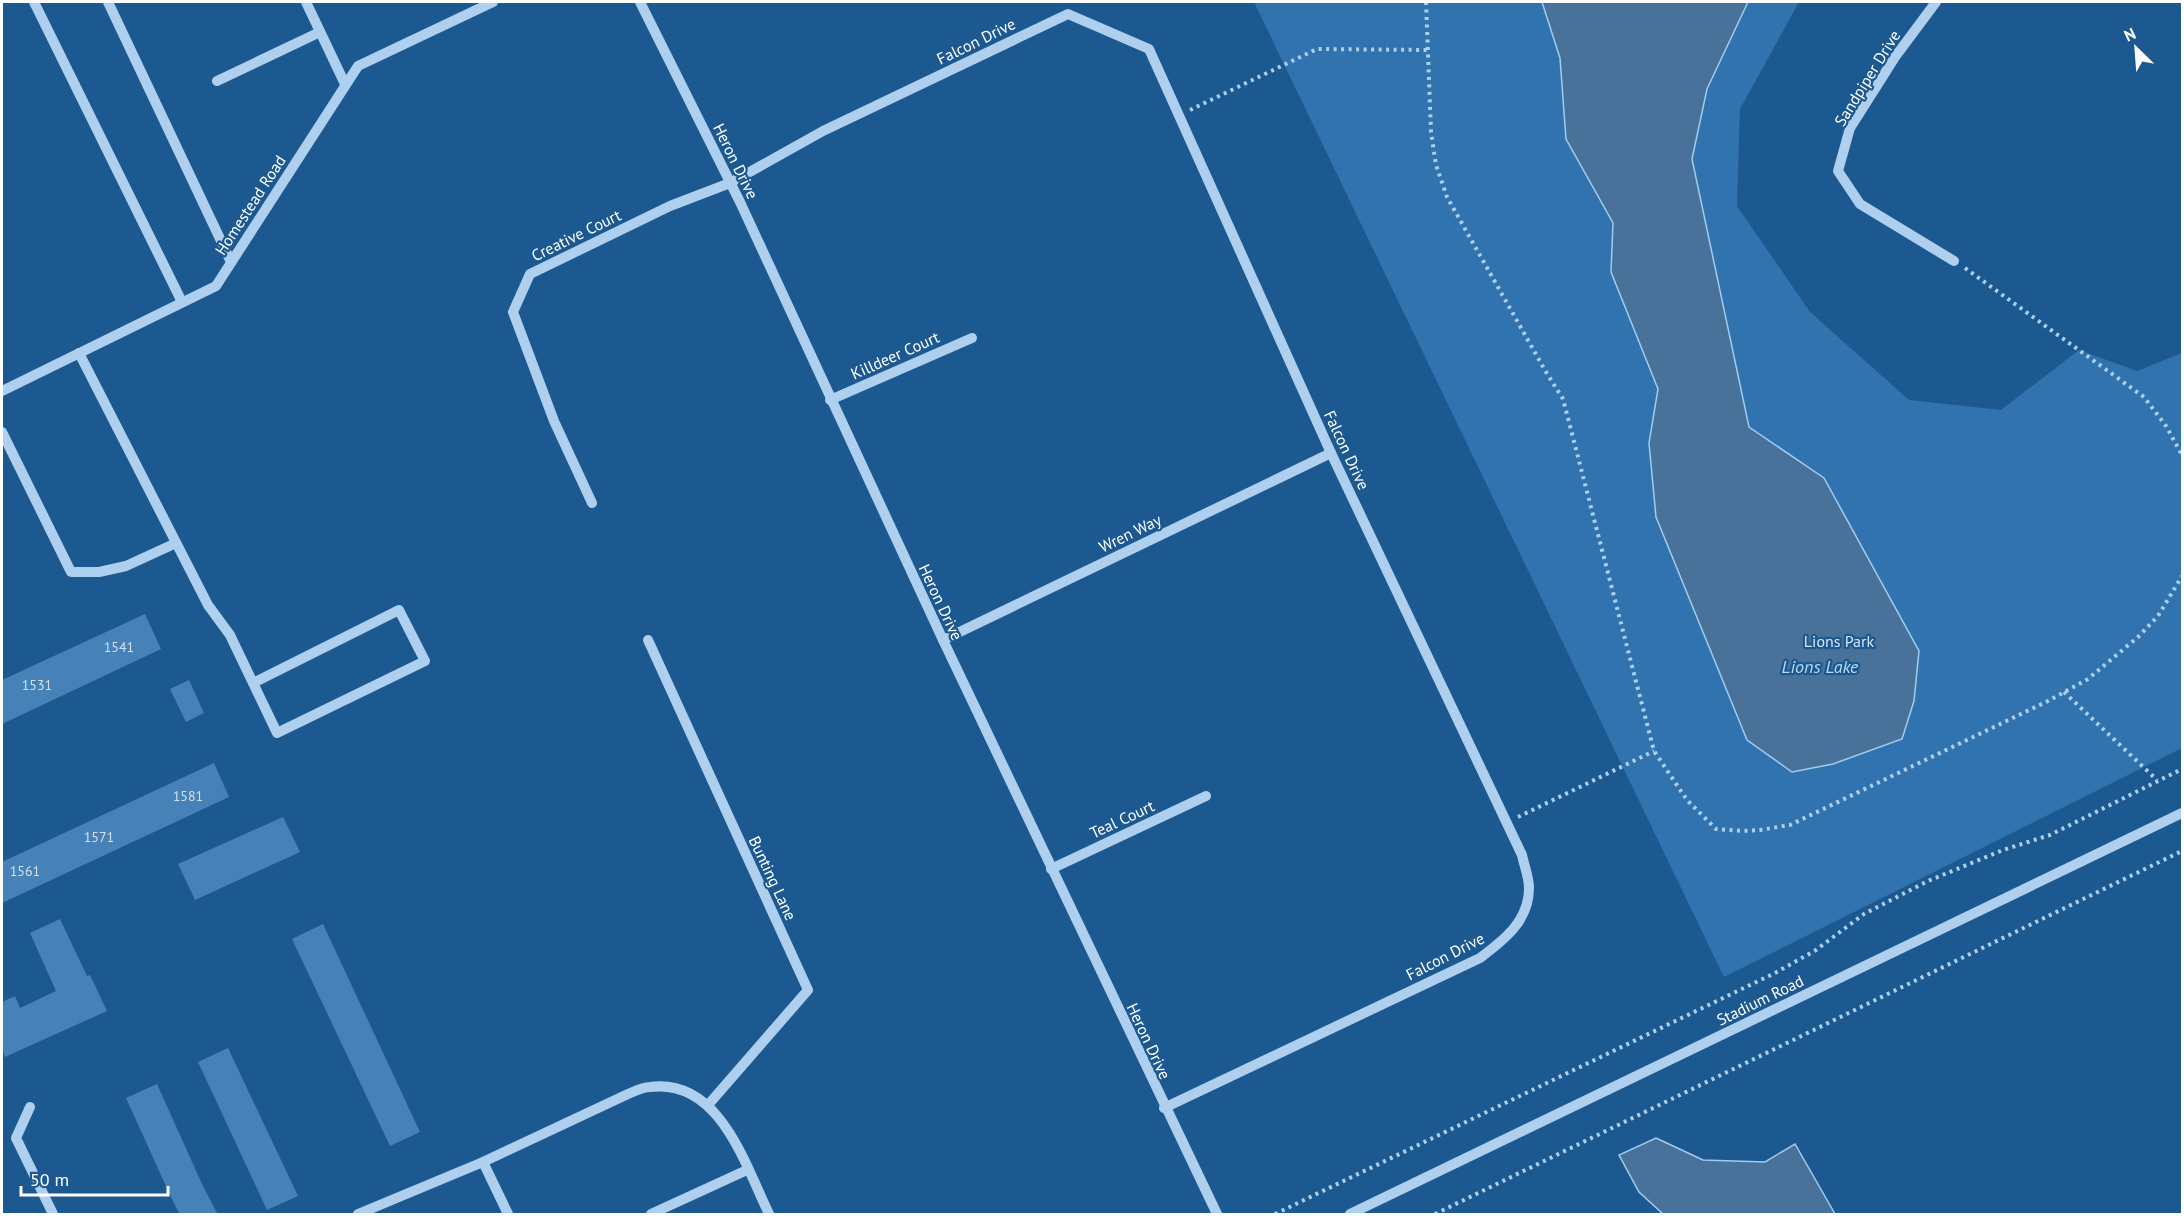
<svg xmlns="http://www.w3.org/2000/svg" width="2184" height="1216" viewBox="0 0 2184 1216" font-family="'PT Sans',sans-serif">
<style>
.green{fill:#3173af}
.water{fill:#49729a;stroke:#a1ccef;stroke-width:1.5}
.building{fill:#4682b8}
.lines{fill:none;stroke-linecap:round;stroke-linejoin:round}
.path{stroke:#aed0ee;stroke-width:4;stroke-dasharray:3 4.5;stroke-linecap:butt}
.minor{stroke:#aed0ee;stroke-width:10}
.labels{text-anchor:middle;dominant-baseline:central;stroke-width:4.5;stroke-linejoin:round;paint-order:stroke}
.number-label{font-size:14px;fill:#d1e0ed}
.street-label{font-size:16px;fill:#fff;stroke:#1d5991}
.park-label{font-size:16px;fill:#d4e8fa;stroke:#1d5991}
.water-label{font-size:18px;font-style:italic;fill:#bad9f5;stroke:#1d5991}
</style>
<rect width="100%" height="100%" fill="#1d5991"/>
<polygon class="green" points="1254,2 1799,2 1740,109 1737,206 1810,312 1909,400 2001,410 2079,350 2137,371 2182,353 2182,748 1724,977"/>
<g class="water">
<polygon points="1542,2 1748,2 1707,89 1692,159 1749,427 1824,478 1919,651 1914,701 1902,739 1833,764 1792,772 1747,740 1656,517 1649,443 1658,389 1611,272 1613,223 1566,139 1560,58"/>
<polygon points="1656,1138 1703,1160 1765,1162 1795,1144 1835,1214 1663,1214 1639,1192 1619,1155"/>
</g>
<g class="building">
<polygon points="145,614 161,649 2,724 2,680"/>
<polygon points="189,680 204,713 186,722 170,689"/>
<polygon points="214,763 229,797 2,903 2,862"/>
<polygon points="283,817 300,852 195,900 178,864"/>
<polygon points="60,919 87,976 90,975 107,1011 5,1057 2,1048 2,1002 15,996 20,1008 56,991 30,933"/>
<polygon points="323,924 420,1132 390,1146 292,939"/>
<polygon points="228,1048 298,1196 267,1210 198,1062"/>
<polygon points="157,1084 202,1184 218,1215 180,1215 170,1195 126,1098"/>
</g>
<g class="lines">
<g class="path">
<polyline points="1426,2 1431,132 1436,165 1447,197 1546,372 1563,399 1654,751 1687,800 1716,829 1742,831 1760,830 1790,825 2048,701 2088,679 2138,637 2158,616 2182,576"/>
<polyline points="1190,110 1317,49 1428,50"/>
<polyline points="1965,268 2144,397 2166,426 2182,455"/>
<polyline points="2064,692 2157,780"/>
<polyline points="1518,817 1654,751"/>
<polyline points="1275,1214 1775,973 1816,950 1864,914 1928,881 2003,850 2050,835 2182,769"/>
<polyline points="1435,1214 2182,851"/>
</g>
<g class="minor">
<polyline points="34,2 182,302"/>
<polyline points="108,2 231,262"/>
<polyline points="306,2 345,84"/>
<polyline points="640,2 740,202 943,640 1217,1214"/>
<polyline points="1936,2 1895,57 1850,128 1838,171 1860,204 1954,261"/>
<polyline points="217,81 320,32"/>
<polyline points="79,353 208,605 230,635 277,733 425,661 399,610 253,683"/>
<polyline points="2,391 216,286 358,66 493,2"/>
<polyline points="830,400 972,338"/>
<polyline points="2,432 71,572 99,572 126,566 176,543"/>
<path d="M592 503 554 421 513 312 530 274 670 206 730 183 823 131 1068 14 1149 49 1331 453 1522 855C1524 865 1529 877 1529 888 1529 921 1504 940 1480 958L1164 1108"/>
<polyline points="648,640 808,990 708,1105"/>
<polyline points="943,640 1331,453"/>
<polyline points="1051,869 1206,796"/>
<polyline points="30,1107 16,1138 53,1214"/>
<polyline points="483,1162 508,1214"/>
<path d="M358 1214 483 1162 628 1094C635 1091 643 1087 650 1087 720 1078 745 1165 769 1214"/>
<polyline points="651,1214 747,1170"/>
<polyline points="1350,1214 2182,813"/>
</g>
</g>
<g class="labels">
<g class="number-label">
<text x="119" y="647">1541</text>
<text x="37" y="685">1531</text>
<text x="188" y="796">1581</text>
<text x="99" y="837">1571</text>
<text x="25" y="871">1561</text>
</g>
<g class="street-label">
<text transform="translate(976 41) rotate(-26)">Falcon Drive</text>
<text transform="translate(1867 78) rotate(-58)">Sandpiper Drive</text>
<text transform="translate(736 161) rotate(64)">Heron Drive</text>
<text transform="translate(250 205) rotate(-57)">Homestead Road</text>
<text transform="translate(576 235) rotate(-26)">Creative Court</text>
<text transform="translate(895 355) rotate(-24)">Killdeer Court</text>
<text transform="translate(1347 450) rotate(65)">Falcon Drive</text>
<text transform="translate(1130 533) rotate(-26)">Wren Way</text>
<text transform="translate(941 602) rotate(65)">Heron Drive</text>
<text transform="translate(1122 819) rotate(-25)">Teal Court</text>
<text transform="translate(773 878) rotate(65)">Bunting Lane</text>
<text transform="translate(1445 956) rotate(-27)">Falcon Drive</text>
<text transform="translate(1760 1000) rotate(-26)">Stadium Road</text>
<text transform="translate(1149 1041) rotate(65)">Heron Drive</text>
</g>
<g class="park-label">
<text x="1839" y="641">Lions Park</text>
</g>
<g class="water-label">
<text x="1820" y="666">Lions Lake</text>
</g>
</g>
<rect width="2184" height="1216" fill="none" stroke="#ffffff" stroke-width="6"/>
<g transform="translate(2136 48) rotate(335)" stroke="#1d5991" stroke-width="4.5" paint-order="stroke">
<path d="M0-4.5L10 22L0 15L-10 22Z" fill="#ffffff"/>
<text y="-9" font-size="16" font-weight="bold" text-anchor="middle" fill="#ffffff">N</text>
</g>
<path d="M21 1186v9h147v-9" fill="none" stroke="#ffffff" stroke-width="3"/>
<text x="30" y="1186" font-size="18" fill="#ffffff" stroke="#1d5991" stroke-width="4.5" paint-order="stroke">50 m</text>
</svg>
